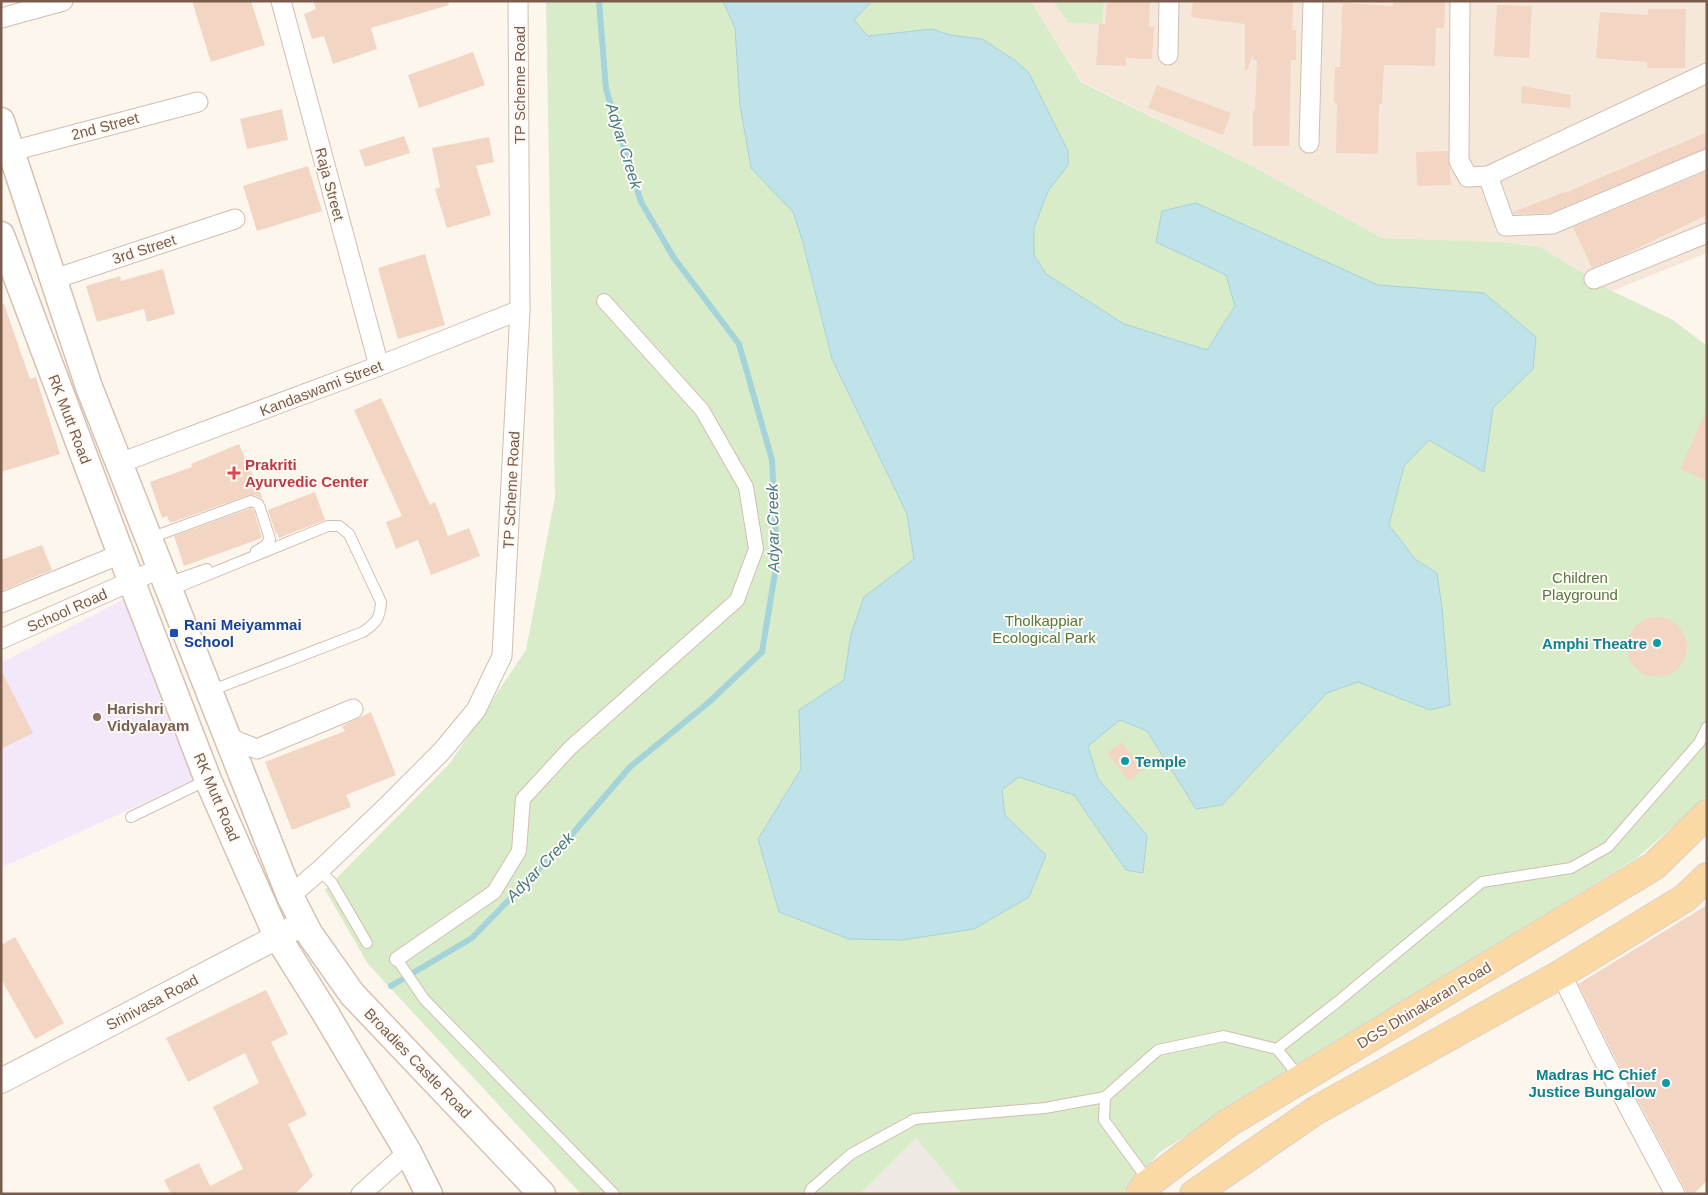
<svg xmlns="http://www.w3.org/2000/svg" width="1708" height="1195" viewBox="0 0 1708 1195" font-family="Helvetica,sans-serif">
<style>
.residential{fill:#f5e8da}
.industrial{fill:#efe9e4}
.education{fill:#f3e8fa}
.green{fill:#d8ecc9}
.water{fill:#bfe3e8;stroke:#a5d3da}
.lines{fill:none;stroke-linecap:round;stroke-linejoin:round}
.stream{stroke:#a5d3da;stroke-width:6}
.building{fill:#f3d5c3}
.service-casing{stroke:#d1beb0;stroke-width:12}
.pedestrian-casing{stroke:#d1beb0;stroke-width:16}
.minor-casing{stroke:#d1beb0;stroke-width:21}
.tertiary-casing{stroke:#d1beb0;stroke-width:26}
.secondary-casing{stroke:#d6c0b0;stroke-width:29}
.primary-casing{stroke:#dad1cd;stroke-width:30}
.service{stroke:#fff;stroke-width:10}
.pedestrian{stroke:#fff;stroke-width:14}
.minor{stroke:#fff;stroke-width:19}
.tertiary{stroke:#fff;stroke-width:24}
.secondary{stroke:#fff;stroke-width:26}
.primary{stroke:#fbd9a5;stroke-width:28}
.health-dot{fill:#e0444e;stroke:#fffaf3;stroke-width:2}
.transit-dot{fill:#1a4fb4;stroke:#fffaf3;stroke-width:2}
.culture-dot{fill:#0f9aa8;stroke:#fffaf3;stroke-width:2}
.education-dot{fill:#8d6e63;stroke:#fffaf3;stroke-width:2}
.labels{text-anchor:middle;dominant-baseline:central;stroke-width:4;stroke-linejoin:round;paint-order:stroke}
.street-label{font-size:15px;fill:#7a5c4d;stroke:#fffaf3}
.health-label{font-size:15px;font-weight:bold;fill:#be3a42;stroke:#fffaf3;text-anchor:start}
.park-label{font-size:15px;fill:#537a41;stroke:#fffaf3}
.transit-label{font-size:15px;font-weight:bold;fill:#164399;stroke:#fffaf3;text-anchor:start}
.culture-label{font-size:15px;font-weight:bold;fill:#0d838f;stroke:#fffaf3;text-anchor:end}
.education-label{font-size:15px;font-weight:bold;fill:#785e54;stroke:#fffaf3;text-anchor:start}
.water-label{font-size:16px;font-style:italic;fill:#437c86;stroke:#fffaf3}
</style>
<rect width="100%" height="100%" fill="#fdf6ec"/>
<polygon class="residential" points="1031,1 1707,1 1707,253 1612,291 1540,247 1502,242 1382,238 1252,166 1081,81"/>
<polygon class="industrial" points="916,1138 962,1194 860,1194"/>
<polygon class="education" points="136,593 216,770 1,868 1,663"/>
<g class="green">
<polygon points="546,1 1031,1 1081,82 1252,166 1382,238 1502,242 1540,247 1612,291 1673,320 1707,346 1707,796 1637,858 1160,1152 1122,1194 962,1194 916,1138 860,1194 581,1194 368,964 325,890 450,763 526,650 555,497"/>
<polygon points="1053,1 1104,1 1102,24 1069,23"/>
</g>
<polygon class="water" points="723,1 872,1 854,20 868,36 932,29 950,35 982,39 1016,61 1029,73 1068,151 1068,165 1048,191 1034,228 1034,255 1046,274 1124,324 1207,350 1235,306 1226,275 1156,242 1162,211 1196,203 1378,285 1484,293 1536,337 1533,369 1493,408 1484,472 1429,440 1404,466 1389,525 1415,559 1437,573 1442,608 1450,705 1430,710 1358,682 1327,693 1222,805 1196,809 1147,731 1120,720 1088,746 1098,779 1147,835 1143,873 1126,870 1074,795 1019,777 1002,790 1005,815 1046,855 1029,897 974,929 902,940 849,939 779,912 758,839 801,769 799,710 844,680 851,634 864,597 914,559 907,514 832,359 803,243 793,212 751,168 740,105 735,28"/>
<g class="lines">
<polyline class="stream" points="391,986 472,938 568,839 630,767 708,703 762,652 777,561 772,460 739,344 674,258 641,202 606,89 599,1"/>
</g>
<g class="building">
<polygon points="192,1 251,1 265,45 211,62"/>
<polygon points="313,1 448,1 449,5 371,28 377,49 333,64 324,36 312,39 304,14 316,9"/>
<polygon points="1107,1 1150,1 1149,26 1154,27 1152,59 1126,58 1126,66 1096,65 1099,24 1105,24"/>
<polygon points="1193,1 1293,1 1292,30 1296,30 1296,60 1291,60 1289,146 1253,146 1253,111 1255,111 1257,60 1253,60 1253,54 1247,71 1245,70 1245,24 1191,17"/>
<polygon points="1393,1 1445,1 1444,28 1436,28 1435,66 1384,65 1382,104 1379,104 1378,154 1336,153 1337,103 1334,103 1335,67 1340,67 1342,23 1341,23 1343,3 1393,6"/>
<polygon points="1497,5 1532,6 1529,58 1494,56"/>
<polygon points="1648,9 1686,9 1685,68 1647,68 1647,62 1596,58 1600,12 1648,15"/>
<polygon points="473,52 485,85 419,108 408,75"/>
<polygon points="1157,85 1231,113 1223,135 1148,108"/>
<polygon points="1522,86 1571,95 1570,108 1521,103"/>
<polygon points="282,109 288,140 247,149 240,119"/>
<polygon points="1707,132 1707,148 1550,213 1514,214 1513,212 1567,191 1567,192"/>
<polygon points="404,136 410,153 365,167 359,150"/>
<polygon points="489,137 494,162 476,166 491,215 447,228 435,189 440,187 432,148"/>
<polygon points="1448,151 1451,185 1417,186 1416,152"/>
<polygon points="308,166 322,211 257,231 243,186"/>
<polygon points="1707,171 1707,215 1619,257 1592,268 1573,227"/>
<polygon points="425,254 445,325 398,339 378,268"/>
<polygon points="163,269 175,314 147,322 144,309 97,322 86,286 120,276 121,281"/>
<polygon points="1,304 4,304 30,379 36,377 60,454 1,472"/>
<polygon points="381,398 430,505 435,502 448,536 469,528 480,556 431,575 418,540 396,549 386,522 402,516 354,410"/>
<polygon points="1707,409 1707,481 1680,469"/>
<polygon points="239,444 263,499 254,495 249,495 170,523 167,516 162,518 150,482 192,467 191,464"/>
<polygon points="315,492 325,520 279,538 277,533 276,534 268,510"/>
<polygon points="251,508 254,511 262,538 184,566 174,536"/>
<polygon points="42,545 52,570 1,591 1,560"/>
<circle cx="1657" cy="647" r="30"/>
<polygon points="1,670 33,733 1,749"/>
<polygon points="371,712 396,775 346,795 351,807 292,830 265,762 345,731 342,726"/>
<polygon points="1121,742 1143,769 1129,781 1107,753"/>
<polygon points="1707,905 1707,1181 1693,1194 1686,1194 1685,1189 1611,1050 1578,984"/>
<polygon points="15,937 64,1023 35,1039 1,979 1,945"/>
<polygon points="266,990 288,1034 271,1042 307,1115 288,1124 313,1176 295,1194 171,1194 164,1180 199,1163 210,1186 243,1169 213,1107 259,1083 245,1053 188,1082 166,1038"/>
</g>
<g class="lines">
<g class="service-casing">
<g id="service">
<polyline points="150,538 251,501 258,504 260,508 270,539 265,546 256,551"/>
<polyline points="167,583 207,569"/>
<path d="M171 590 328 526H339L349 534 381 602C380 619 376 623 363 632L210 691"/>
<polyline points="131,817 207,780"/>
<polyline points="320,870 332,883 367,943"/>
<polyline points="397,959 424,999 614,1194"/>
<polyline points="1277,1049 1336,1003 1482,882 1571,868 1608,847 1699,743 1707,727"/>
<polyline points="1145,1183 1142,1172 1104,1120 1105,1097 1158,1050 1224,1036 1277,1049 1293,1069 1299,1079"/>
<polyline points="809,1194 811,1189 851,1154 915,1119 1045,1108 1105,1097"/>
</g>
</g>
<g class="pedestrian-casing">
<polyline id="pedestrian" points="397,959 494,892 519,851 523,799 570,748 737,600 756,549 746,487 702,410 604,301"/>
</g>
<g class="minor-casing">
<g id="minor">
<polyline points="281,1 379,366"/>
<polyline points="1460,1 1459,161 1468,177 1488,176 1707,73"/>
<polyline points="1,18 63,1"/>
<polyline points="1168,55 1169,1"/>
<polyline points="1309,143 1313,1"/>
<polyline points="12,151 198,102"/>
<polyline points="1488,176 1506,226 1552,224 1707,159"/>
<polyline points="54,279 235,219"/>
<polyline points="1594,279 1707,233"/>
<polyline points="120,463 379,366 520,310"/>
<polyline points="1,603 121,554"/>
<polyline points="1,639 161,568"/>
<polyline points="226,735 239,742 257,749 353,709"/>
<polyline points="290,896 320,870 388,805 442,751 476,710 502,656 520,310 518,1"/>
<polyline points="1561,974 1601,1055 1675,1194"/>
<polyline points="361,1194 408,1152"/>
</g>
</g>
<g class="tertiary-casing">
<polyline id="tertiary" points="1,1081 304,923"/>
</g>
<g class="secondary-casing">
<g id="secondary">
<polyline points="1,121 89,387 290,896 309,933 352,994 542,1194"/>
<polyline points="1,235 116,541 208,780 277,936 324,1011 408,1152 429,1194"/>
</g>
</g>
<g class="primary-casing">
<g id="primary">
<polyline points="1140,1194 1145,1186 1228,1123 1654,866 1707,814"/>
<polyline points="1194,1194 1315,1111 1561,974 1685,898 1707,877"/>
</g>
</g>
<use href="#service" class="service"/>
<use href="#pedestrian" class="pedestrian"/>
<use href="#minor" class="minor"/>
<use href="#tertiary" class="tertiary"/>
<use href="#secondary" class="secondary"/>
<use href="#primary" class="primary"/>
</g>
<path class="health-dot" d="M231.5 465.5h5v5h5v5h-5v5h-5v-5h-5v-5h5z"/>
<rect class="transit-dot" x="169" y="628" width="10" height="10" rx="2.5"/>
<g class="culture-dot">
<circle cx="1657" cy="643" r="5"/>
<circle cx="1125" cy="761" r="5"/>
<circle cx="1666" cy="1083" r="5"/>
</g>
<circle class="education-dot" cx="97" cy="717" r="5"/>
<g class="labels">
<g class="street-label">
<text transform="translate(519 85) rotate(-90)">TP Scheme Road</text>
<text transform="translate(105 126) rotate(-15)">2nd Street</text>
<text transform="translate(330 184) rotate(75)">Raja Street</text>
<text transform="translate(144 249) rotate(-18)">3rd Street</text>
<text transform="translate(321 388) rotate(-21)">Kandaswami Street</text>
<text transform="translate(70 419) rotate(69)">RK Mutt Road</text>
<text transform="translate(511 490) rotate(-87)">TP Scheme Road</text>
<text transform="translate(67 610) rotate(-24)">School Road</text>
<text transform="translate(217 797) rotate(67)">RK Mutt Road</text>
<text transform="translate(152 1002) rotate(-28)">Srinivasa Road</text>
<text transform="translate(1424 1005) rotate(-31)">DGS Dhinakaran Road</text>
<text transform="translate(418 1063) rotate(46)">Broadies Castle Road</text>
</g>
<g class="health-label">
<text x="245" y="464">Prakriti<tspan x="245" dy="17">Ayurvedic Center</tspan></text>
</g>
<g class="park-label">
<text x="1580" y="577">Children<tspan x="1580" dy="17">Playground</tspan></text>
<text x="1044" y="620">Tholkappiar<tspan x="1044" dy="17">Ecological Park</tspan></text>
</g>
<g class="transit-label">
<text x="184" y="624">Rani Meiyammai<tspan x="184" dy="17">School</tspan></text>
</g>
<g class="culture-label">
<text x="1647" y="643">Amphi Theatre</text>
<text x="1135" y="761" text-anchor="start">Temple</text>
<text x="1656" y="1074">Madras HC Chief<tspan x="1656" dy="17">Justice Bungalow</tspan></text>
</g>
<g class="education-label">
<text x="107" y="708">Harishri<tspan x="107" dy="17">Vidyalayam</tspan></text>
</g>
<g class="water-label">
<text transform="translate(624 146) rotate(73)">Adyar Creek</text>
<text transform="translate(773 528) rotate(-91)">Adyar Creek</text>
<text transform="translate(540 867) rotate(-46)">Adyar Creek</text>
</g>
</g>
<rect width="1708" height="1195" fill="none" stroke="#7a5c4d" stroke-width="5"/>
</svg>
